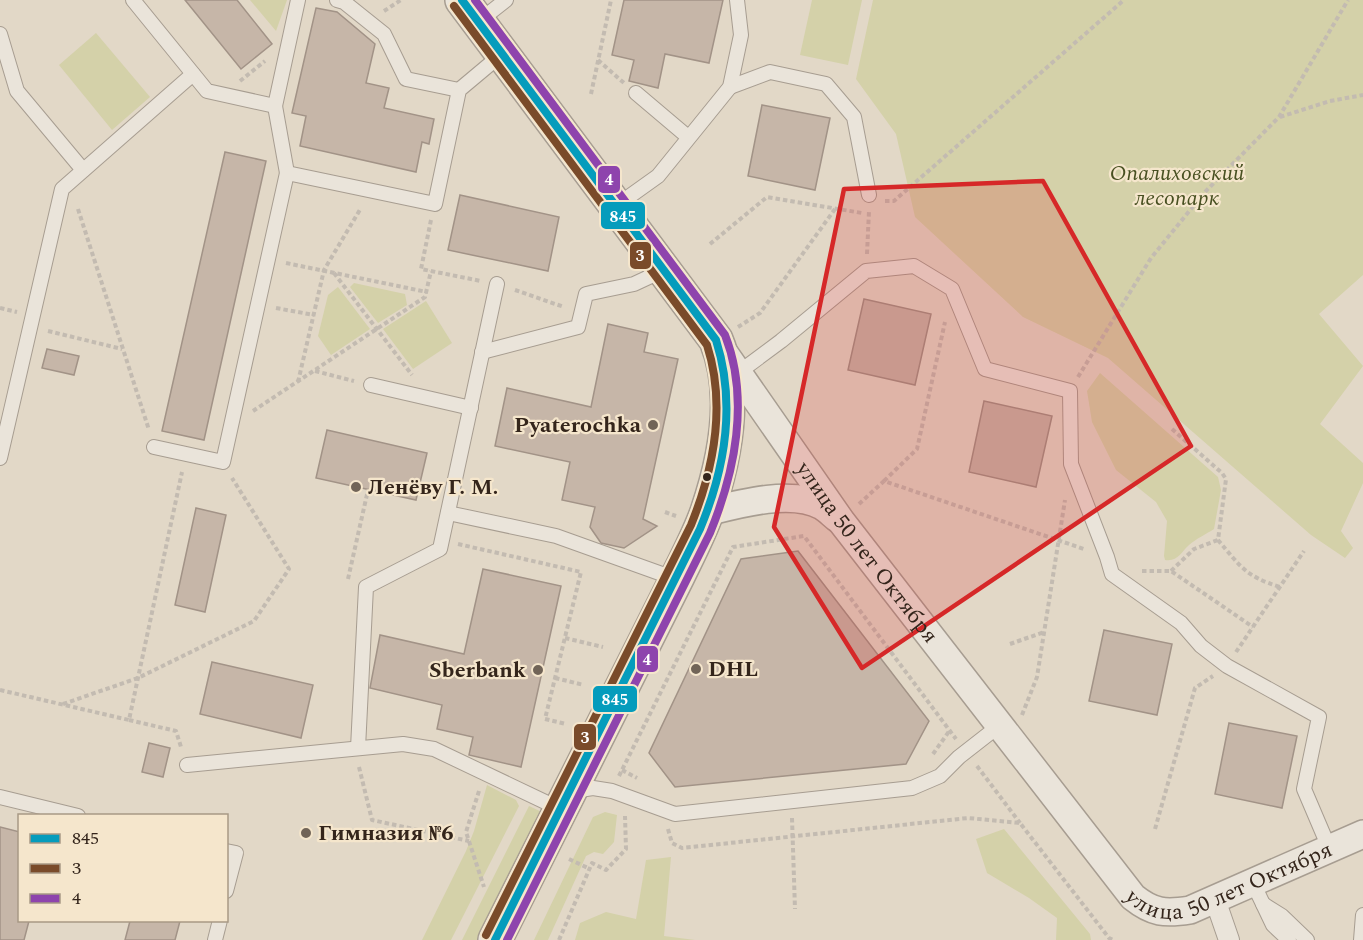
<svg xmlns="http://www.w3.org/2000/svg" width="1363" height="940" viewBox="0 0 1363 940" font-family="Spectral,serif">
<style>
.green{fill:#d4d1a9}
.building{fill:#c6b6a8;stroke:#a29387;stroke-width:1.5}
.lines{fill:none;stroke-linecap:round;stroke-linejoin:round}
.service-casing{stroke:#a79d91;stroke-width:16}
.pedestrian-casing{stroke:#a79d91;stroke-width:22}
.minor-casing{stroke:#a79d91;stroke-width:30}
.tertiary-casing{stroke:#a79d91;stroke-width:36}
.path{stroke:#c3bbb1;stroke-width:4;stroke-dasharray:4.5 3;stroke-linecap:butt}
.service{stroke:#eae4da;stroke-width:14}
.pedestrian{stroke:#eae4da;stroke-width:20}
.minor{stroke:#eae4da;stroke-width:27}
.tertiary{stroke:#eae4da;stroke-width:33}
.bus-1-casing{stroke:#f5e6cc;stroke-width:12}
.bus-2-casing{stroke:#f5e6cc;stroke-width:12}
.bus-3-casing{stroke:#f5e6cc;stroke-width:12}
.bus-1{stroke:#059cbc;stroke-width:8}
.bus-2{stroke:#7a4b2a;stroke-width:8}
.bus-3{stroke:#8e44ad;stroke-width:8}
.marked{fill:#d62828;fill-opacity:0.2;stroke:#d62828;stroke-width:4.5;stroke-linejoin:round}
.poi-dot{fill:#716457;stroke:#f5e6cc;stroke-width:2}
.bus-dot{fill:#34251b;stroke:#f5e6cc;stroke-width:2}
.labels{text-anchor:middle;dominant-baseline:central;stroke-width:4.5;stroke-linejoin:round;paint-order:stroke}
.park-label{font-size:22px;font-style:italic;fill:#485021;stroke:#f5e6cc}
.poi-label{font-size:22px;font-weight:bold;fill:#34251b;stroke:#f5e6cc;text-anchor:start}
.street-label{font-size:22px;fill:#34251b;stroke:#f5e6cc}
.line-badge{stroke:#f5e6cc;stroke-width:2}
.badge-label{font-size:16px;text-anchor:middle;font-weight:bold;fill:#fff}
</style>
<rect width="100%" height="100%" fill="#e2d8c7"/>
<g class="green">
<polygon points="250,0 287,0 276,31"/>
<polygon points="812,0 862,0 848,65 800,55"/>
<polygon points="873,0 1363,0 1363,275 1319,314 1363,366 1320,424 1363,463 1363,483 1341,531 1353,548 1345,558 1311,535 1108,358 1023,317 915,217 896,134 856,79"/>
<polygon points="96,33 150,97 112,130 59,65"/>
<polygon points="354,283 405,294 407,305 378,323 350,287"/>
<polygon points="338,287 370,329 331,355 318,336 328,295"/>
<polygon points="426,301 452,343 413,369 383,329"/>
<path d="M1100 373 1218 477 1221 490 1214 529C1206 534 1196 539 1189 545 1181 552 1178 562 1165 560L1164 556 1167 521 1156 502 1116 470 1092 422 1087 391Z"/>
<polygon points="487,785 516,800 519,806 451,940 422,940 466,851 474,831"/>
<polygon points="529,806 544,813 480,940 462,940"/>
<polygon points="605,812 617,815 614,842 603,854 594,852 586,856 548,940 534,940 593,817"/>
<polygon points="1004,829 1090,934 1091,940 1056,940 1057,918 1029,898 987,873 976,839"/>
<polygon points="671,857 664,936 695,940 575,940 580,923 606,912 636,919 646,860"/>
</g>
<g class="building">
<polygon points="185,0 237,0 272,44 241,69"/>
<polygon points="624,0 723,0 709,63 665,54 658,88 629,81 634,60 612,55"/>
<polygon points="316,8 337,12 375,44 366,83 389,88 384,108 434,119 429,144 422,142 416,172 300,146 306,116 292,113"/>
<polygon points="762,105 830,118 815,190 748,176"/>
<polygon points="225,152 266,161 204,440 162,431"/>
<polygon points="460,195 559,217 548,271 448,250"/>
<polygon points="864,299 931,314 915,385 848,370"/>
<polygon points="608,324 648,333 644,352 678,359 643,519 657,526 624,548 601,543 590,527 595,507 562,500 570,462 495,446 507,388 591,407"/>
<polygon points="47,349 79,356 74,375 42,368"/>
<polygon points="984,401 1052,416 1036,487 969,472"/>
<polygon points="327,430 427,453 416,500 316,478"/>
<polygon points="196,508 226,515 205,612 175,605"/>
<polygon points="798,551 929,721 906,764 675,787 649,753 741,559"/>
<polygon points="483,569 561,586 521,767 469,755 473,737 437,729 442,705 370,688 380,635 464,654"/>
<polygon points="1104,630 1172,644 1157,715 1089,701"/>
<polygon points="212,662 313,685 301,738 200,714"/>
<polygon points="1229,723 1297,736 1282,808 1215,794"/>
<polygon points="149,743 170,748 163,777 142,772"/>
<polygon points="0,827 20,832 20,921 29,921 24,940 0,940"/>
<polygon points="130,921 180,921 175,940 125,940"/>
</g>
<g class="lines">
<g class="service-casing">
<g id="service">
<polyline points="133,0 207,91 275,106 298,0"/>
<polyline points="337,0 344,2 384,34 406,79 459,90"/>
<polyline points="478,22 506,0"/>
<polyline points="0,34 17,91 83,170"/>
<polyline points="730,87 770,72 826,84 854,117 869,195"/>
<polyline points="636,93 688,137"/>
<polyline points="275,106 287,173"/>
<polyline points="616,206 658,176 730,87 741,35 737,0"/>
<polyline points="482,352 578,327 586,294 634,284 664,270"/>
<polyline points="738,373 781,341 866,271 914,266 952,289 985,369 1070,391 1071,464 1107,557 1112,574 1181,623 1201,646 1227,666 1319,717 1304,789 1330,850"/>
<polyline points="371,385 471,408"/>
<polyline points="154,447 223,462 287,173 435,204 459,90 502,54"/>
<polyline points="0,458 62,189 193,74"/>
<polyline points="448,513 556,536 676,579"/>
<polyline points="358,748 366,587 440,549 497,284"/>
<polyline points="187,765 403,744 434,749 560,809"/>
<polyline points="573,791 593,788 612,791 675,814 912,788 940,776 959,757 1000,725"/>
<polyline points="0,797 78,816"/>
<polyline points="226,851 236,853 226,891"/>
<polyline points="1253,883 1273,925 1289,940"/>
<polyline points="1263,904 1282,916 1307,940"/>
<polyline points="215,940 220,920"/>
<polyline points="1361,940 1363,915"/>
</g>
</g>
<g class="pedestrian-casing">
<polyline id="pedestrian" points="1219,911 1229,940"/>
</g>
<g class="minor-casing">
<g id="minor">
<path id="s1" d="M722 350 841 521 1133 897C1153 913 1165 914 1190 910L1363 834"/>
<path d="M707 512C738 504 792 489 822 506 827 509 832 514 837 518"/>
</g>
</g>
<g class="tertiary-casing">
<path id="tertiary" d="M462 0 716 340C738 393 725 459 707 512 699 535 687 557 676 580L495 940"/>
</g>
<g class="path">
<polyline points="384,11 401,0"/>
<polyline points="598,60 624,83"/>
<polyline points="240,81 265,61"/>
<polyline points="591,94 611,0"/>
<polyline points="1280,117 1330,101 1363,95"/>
<polyline points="885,201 894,201 1124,0"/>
<polyline points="78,209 149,430"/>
<polyline points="431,220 421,269 481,281"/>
<polyline points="710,244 767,197 862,213"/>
<polyline points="867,254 869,211"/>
<polyline points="286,263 427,292"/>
<polyline points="334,273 412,375"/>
<polyline points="515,290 564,307"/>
<polyline points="0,308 17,312"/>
<polyline points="276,308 314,315"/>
<polyline points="738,327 760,313 835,209"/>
<polyline points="48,331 122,349"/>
<polyline points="315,371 354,381"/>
<polyline points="1078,377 1151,258 1204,193 1279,117 1348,0"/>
<polyline points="298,382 324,270 361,208"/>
<polyline points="253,411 425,297 431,271"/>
<path d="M1172 429 1222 473 1226 479 1218 540C1241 567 1245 576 1280 587"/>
<polyline points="884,481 917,449 945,322"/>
<polyline points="859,504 884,481 1084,549"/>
<polyline points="665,512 676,516"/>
<polyline points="458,544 581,572 545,719 566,724"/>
<polyline points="1142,571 1171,571 1253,627"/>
<polyline points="1171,571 1194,549 1218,540"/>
<polyline points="348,579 368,490"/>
<polyline points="565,638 603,647"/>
<polyline points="1010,644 1044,632"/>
<polyline points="1236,652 1304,551"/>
<polyline points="555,678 584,685"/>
<polyline points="0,690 129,720 182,472"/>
<polyline points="63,704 138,678 254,621 289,569 232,478"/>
<polyline points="1022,715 1037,677 1065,500"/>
<polyline points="129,720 176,731 181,747"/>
<polyline points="933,754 950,730"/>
<polyline points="977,766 1020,823"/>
<polyline points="359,767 372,820 469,841"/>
<polyline points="622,770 637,778"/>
<polyline points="619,776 733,547 804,536 956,739"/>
<polyline points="479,791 466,832 484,887"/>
<polyline points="792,818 795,909"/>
<polyline points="668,829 672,843 682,848 968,818 1020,823 1109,938 1113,940"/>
<polyline points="1155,829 1195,688 1213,676"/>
<polyline points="569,859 590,869"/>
<polyline points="559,940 592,863 606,870 626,849 625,816"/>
</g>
<use href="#service" class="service"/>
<use href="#pedestrian" class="pedestrian"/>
<use href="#minor" class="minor"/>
<use href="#tertiary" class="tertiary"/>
<g class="bus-1-casing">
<path id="bus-1" d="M462 0 716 340C736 403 725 469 700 529L495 940"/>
</g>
<g class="bus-2-casing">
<path id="bus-2" d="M454 6 707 345C726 404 714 468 691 525L486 935"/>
</g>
<g class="bus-3-casing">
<path id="bus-3" d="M475 0 725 335C750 399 735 472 710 533L507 940"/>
</g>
<use href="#bus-1" class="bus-1"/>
<use href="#bus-2" class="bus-2"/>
<use href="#bus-3" class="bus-3"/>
</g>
<path class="marked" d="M1043 181 1191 446 862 668 774 527 844 189Z"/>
<g class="poi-dot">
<circle cx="653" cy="425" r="6"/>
<circle cx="356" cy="487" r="6"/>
<circle cx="696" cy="669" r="6"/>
<circle cx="538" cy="670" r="6"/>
<circle cx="306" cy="833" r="6"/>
</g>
<circle class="bus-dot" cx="707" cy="477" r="5"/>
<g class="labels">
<g class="park-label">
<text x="1177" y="173">Опалиховский<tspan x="1177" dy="25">лесопарк</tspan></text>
</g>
<g class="poi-label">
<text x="641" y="425" text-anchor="end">Pyaterochka</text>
<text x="368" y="487">Ленёву Г. М.</text>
<text x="708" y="669">DHL</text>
<text x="526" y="670" text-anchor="end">Sberbank</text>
<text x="318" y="833">Гимназия №6</text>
</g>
<g class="street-label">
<text stroke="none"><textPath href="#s1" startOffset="249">улица 50 лет Октября</textPath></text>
<text stroke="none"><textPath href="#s1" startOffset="789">улица 50 лет Октября</textPath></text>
</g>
</g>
<g class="line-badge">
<rect x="597" y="165" width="24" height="29" rx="6" fill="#8e44ad"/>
<rect x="600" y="201" width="46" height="29" rx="6" fill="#059cbc"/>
<rect x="629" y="241" width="23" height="29" rx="6" fill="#7a4b2a"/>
<rect x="636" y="645" width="23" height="28" rx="6" fill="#8e44ad"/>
<rect x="592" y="685" width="46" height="28" rx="6" fill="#059cbc"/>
<rect x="573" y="723" width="24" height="28" rx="6" fill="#7a4b2a"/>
</g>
<g class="badge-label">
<text x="609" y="185">4</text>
<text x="623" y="222">845</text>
<text x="640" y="261">3</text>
<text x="647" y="665">4</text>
<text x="615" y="705">845</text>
<text x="585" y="743">3</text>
</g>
<rect x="18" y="814" width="210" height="108" fill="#f5e6cc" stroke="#a89985" stroke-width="1.5"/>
<rect x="30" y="834" width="30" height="9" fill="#059cbc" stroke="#a89985" stroke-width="1.5"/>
<text x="72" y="844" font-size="18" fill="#34251b">845</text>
<rect x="30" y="864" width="30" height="9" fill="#7a4b2a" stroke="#a89985" stroke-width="1.5"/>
<text x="72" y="874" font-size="18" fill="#34251b">3</text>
<rect x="30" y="894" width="30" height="9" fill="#8e44ad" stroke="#a89985" stroke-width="1.5"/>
<text x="72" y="904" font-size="18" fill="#34251b">4</text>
</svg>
